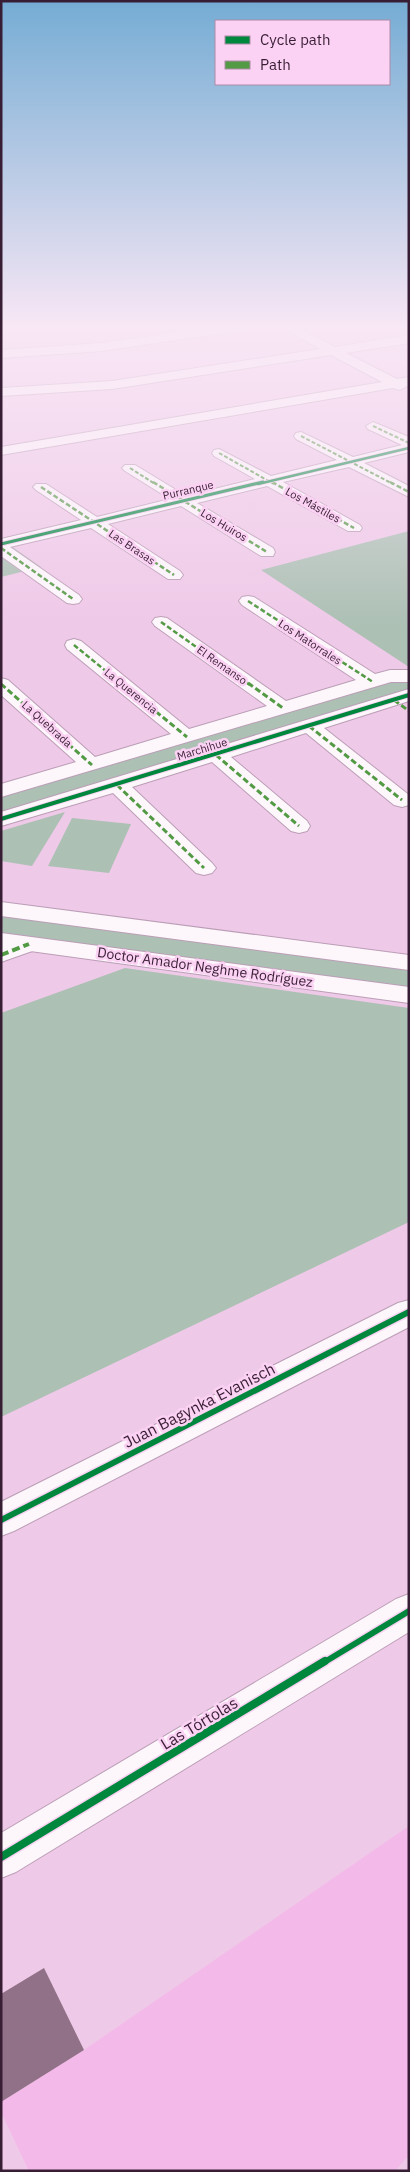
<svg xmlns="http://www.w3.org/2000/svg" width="410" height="2172" viewBox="0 0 410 2172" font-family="'IBM Plex Sans',sans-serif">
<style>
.built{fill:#f3b9e9}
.green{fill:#acc0b4}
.building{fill:#907187}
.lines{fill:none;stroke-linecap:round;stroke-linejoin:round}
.minor-casing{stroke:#bb9eb6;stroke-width:2}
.major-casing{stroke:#bb9eb6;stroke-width:2}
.minor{fill:#fdf7fc;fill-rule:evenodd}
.major{fill:#fdf7fc;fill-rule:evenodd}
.quiet-far3{stroke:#529a43;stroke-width:2;stroke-dasharray:4 2;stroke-linecap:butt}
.quiet-far2{stroke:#529a43;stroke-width:2.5;stroke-dasharray:5 2.5;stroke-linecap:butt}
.quiet-far1{stroke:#529a43;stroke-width:3;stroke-dasharray:6 3;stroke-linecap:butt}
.quiet{stroke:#529a43;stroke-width:4;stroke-dasharray:8 4;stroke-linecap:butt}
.cycleway-far4-casing{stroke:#fbd2f3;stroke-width:4}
.cycleway-far3-casing{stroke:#fbd2f3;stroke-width:5}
.cycleway-far2-casing{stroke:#fbd2f3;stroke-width:6}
.cycleway-far1-casing{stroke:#fbd2f3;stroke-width:9}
.cycleway-casing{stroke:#fbd2f3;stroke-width:11}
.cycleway-far4{stroke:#00873e;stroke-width:2.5}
.cycleway-far3{stroke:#00873e;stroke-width:3}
.cycleway-far2{stroke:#00873e;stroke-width:4}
.cycleway-far1{stroke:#00873e;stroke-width:6}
.cycleway{stroke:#00873e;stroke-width:8}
.labels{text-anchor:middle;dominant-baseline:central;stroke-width:5;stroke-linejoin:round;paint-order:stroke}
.far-street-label{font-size:11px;fill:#381e34;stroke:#fbd2f3}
.street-label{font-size:14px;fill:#381e34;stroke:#fbd2f3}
.near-street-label{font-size:16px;fill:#381e34;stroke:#fbd2f3}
</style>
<rect width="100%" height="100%" fill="#efc9e8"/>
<polygon class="built" points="409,1826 409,2155 395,2171 29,2171 1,2112 1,2102 84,2050"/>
<g class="green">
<polygon points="409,531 409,667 261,570"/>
<polygon points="11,546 41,567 1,577 1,548"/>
<polygon points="394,678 409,679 409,689 1,814 1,795"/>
<polygon points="65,812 32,866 1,861 1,831"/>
<polygon points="72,818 131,824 109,873 48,866"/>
<polygon points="1,916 409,970 409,988 1,933"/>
<polygon points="125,968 409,1008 409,1222 1,1417 1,1013"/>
</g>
<polygon class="building" points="44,1968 84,2050 1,2102 1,1994"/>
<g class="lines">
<g class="minor-casing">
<g id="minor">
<polygon points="236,324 264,324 258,328 102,351 1,358 1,350 102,343"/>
<polygon points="276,324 291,324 335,347 409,335 409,343 346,353 397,379 409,377 409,385 400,390 393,388 1,455 1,447 382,382 331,355 112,389 1,396 1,388 112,381 320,349"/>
<polygon points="373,422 409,437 409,452 364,463 409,486 409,497 349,467 283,482 360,525 362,528 360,531 348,531 267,486 197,503 273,548 275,552 273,556 261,556 181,506 108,524 180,571 183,575 180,579 168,579 91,528 10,547 79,595 82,599 79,603 73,604 67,603 1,556 1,539 81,520 36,490 33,487 36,484 46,484 97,517 170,499 125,471 122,468 125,465 135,465 186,496 255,479 214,456 212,453 214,450 219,449 271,476 337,460 296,439 294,436 296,433 301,432 353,457 402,445 368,429 366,426"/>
<polygon points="248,596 254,597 375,674 390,670 409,670 409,682 391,682 1,797 1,784 76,762 1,695 1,678 8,680 95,757 171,734 67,649 65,645 67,641 74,639 81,641 189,729 267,706 155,626 152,622 155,618 161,617 167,618 286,701 356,680 242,605 239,601 242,597"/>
<polygon points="409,689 409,701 324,728 409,795 409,805 402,807 394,805 306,733 231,757 307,821 310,826 307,831 299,833 291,831 212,762 132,787 212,863 216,868 212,873 204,875 196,873 113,793 1,826 1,812"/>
<polygon points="29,937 38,939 41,944 38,949 1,962 1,946"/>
<polygon points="409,1300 409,1327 14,1531 1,1536 1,1502 398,1303"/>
<polygon points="409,1594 409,1632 16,1872 1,1878 1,1833 396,1599"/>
</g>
</g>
<g class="major-casing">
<g id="major">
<polygon points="1,902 409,955 409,970 1,916"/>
<polygon points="1,933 409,987 409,1003 1,947"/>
</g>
</g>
<use href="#minor" class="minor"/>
<use href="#major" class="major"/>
<g class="quiet-far3">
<polyline points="373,426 409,443"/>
<polyline points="301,436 393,484"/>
<polyline points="219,453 274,484"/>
<polyline points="130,468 155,484"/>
</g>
<g class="quiet-far2">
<polyline points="153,482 267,552"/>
<polyline points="272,482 354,528"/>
<polyline points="390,482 409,492"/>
<polyline points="41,487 174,575"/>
<polyline points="1,548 73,599"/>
<polyline points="248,601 373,682"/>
<polyline points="161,622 250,685"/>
<polyline points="74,645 123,685"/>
</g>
<g class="quiet-far1">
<polyline points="121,683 187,737"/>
<polyline points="248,683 283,708"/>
<polyline points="1,684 92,765"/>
<polyline points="394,700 409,711"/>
<polyline points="309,726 402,800"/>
<polyline points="216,755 299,826"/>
<polyline points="117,785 204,868"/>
</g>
<polyline class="quiet" points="1,955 29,944"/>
<g class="cycleway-far4-casing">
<polyline id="cycleway-far4" points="258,484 409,448"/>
</g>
<g class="cycleway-far3-casing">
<polyline id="cycleway-far3" points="1,544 263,482"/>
</g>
<g class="cycleway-far2-casing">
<polyline id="cycleway-far2" points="1,819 409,695"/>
</g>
<g class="cycleway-far1-casing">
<g id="cycleway-far1">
<polyline points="1,1520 409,1312"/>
<polyline points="323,1663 409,1611"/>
</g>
</g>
<g class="cycleway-casing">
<polyline id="cycleway" points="1,1857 325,1661"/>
</g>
<use href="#cycleway-far4" class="cycleway-far4"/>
<use href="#cycleway-far3" class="cycleway-far3"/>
<use href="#cycleway-far2" class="cycleway-far2"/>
<use href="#cycleway-far1" class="cycleway-far1"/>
<use href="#cycleway" class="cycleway"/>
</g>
<linearGradient id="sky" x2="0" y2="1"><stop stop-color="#75acd4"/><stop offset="0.52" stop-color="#f8e7f5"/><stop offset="1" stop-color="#f8e7f5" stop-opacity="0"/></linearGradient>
<rect width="410" height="628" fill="url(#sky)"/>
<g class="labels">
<g class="far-street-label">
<text transform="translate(188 490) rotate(-13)">Purranque</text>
<text transform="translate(313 505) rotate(29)">Los Mástiles</text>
<text transform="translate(224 525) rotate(31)">Los Huiros</text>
<text transform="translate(132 547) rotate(34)">Las Brasas</text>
<text transform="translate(310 642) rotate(33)">Los Matorrales</text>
<text transform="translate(222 665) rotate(35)">El Remanso</text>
<text transform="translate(131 691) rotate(39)">La Querencia</text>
<text transform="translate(47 724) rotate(42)">La Quebrada</text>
<text transform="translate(202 749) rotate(-17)">Marchihue</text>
</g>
<g class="street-label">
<text transform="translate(205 967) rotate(8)">Doctor Amador Neghme Rodríguez</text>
</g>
<g class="near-street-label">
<text transform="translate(199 1405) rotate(-27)">Juan Bagynka Evanisch</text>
<text transform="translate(199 1723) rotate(-31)">Las Tórtolas</text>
</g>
</g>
<rect width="410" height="2172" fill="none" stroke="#381e34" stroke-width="5"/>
<rect x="215" y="20" width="175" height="65" fill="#fbd2f3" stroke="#ad8aa7"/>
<rect x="225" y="36" width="25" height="8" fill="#00873e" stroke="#ad8aa7"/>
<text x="260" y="45" font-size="15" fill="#381e34">Cycle path</text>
<rect x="225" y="61" width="25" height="8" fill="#529a43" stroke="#ad8aa7"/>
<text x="260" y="70" font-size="15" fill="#381e34">Path</text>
</svg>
